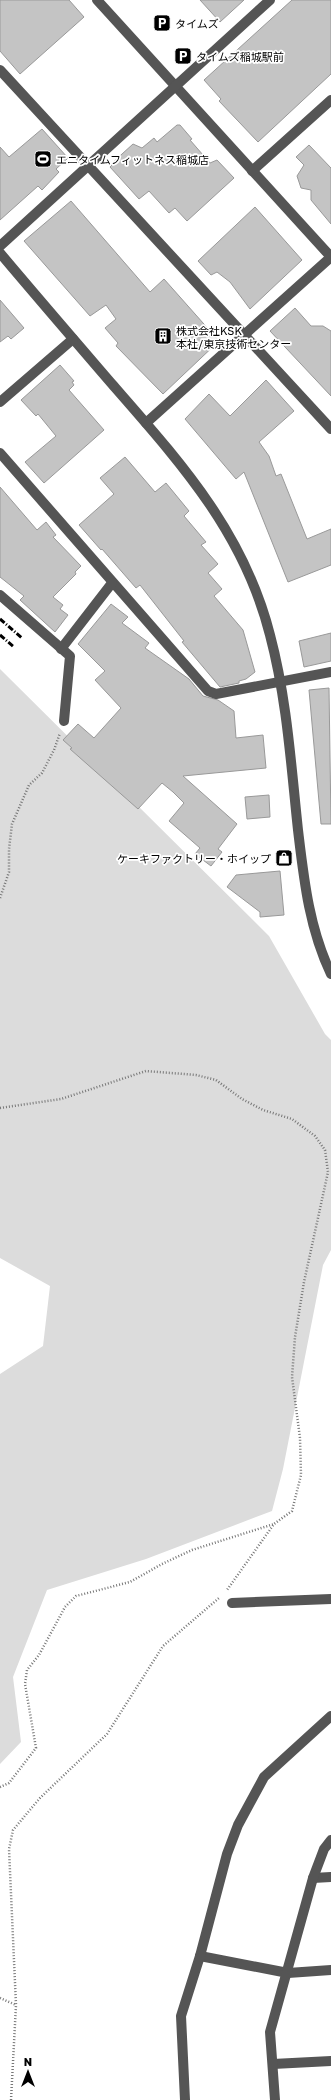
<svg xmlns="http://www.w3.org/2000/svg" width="331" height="2100" viewBox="0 0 331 2100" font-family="'Golos Text','Noto Sans JP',sans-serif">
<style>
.green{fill:#dcdcdc}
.building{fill:#c4c4c4;stroke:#999}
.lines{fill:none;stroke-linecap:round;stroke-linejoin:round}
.path{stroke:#777;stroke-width:2.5;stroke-dasharray:1 2;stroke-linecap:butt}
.minor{stroke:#555;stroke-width:10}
.rail{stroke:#000;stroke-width:3;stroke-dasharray:6 2 1 2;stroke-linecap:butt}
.labels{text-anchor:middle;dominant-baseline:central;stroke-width:3.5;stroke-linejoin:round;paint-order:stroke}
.poi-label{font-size:11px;fill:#000;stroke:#fff;text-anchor:start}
</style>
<rect width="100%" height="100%" fill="#fff"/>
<polygon class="green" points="0,669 269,936 325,1034 331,1040 331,1250 323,1265 283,1469 272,1511 146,1559 47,1590 13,1677 21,1742 0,1764 0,1374 43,1346 50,1286 0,1258"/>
<g class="building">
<polygon points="0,0 69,0 84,17 20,74 0,51"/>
<polygon points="200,0 244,0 220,22"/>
<polygon points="292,0 331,0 331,74 258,142 219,101 221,99 204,80"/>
<polygon points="177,125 180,125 192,139 190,140 210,163 217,160 234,178 187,221 175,208 169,213 149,191 139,199 110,167 112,165 111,164 133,144 142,148 154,138 157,142"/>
<polygon points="42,129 68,158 56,169 59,172 42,190 38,186 0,220 0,147 9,157"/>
<polygon points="309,145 331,168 331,224 311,200 311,190 301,188 297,176 304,165 296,157"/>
<polygon points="71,201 150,292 164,279 219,341 163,394 116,346 118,343 105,328 116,319 106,305 90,316 24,241"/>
<polygon points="255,207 302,260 250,309 230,282 217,272 211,275 198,261"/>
<polygon points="0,300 24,328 11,339 8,336 0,342"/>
<polygon points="295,308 311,326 323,326 331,331 331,396 270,331"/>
<polygon points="60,365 74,381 72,382 74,385 69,390 104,430 44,483 25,462 56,436 38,414 36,416 21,400"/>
<polygon points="266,380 294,411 259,442 269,456 276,476 281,474 307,539 331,529 331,565 288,582 244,472 236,479 185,419 209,394 230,416"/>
<polygon points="125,457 155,492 166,483 189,511 184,516 206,542 201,545 218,564 208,573 222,589 214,596 243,630 255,672 246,679 239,681 239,683 220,687 182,642 184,641 140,585 136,588 102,549 101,550 79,525 114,494 100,478"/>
<polygon points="0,487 37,530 46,522 56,535 53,537 81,566 75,572 76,574 53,597 63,605 60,609 68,615 55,632 20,600 24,596 0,577"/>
<polygon points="111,604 128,617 122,623 149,643 145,648 189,679 203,696 218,700 234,711 236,738 263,735 266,768 183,776 237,824 218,849 222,852 211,866 195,854 200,848 169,821 184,803 173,792 162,783 138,809 70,749 72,748 63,740 78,724 94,738 121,708 95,680 105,671 78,644"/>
<polygon points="331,633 331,661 304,667 299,641"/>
<polygon points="329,688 331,824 321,824 309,690"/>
<polygon points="269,795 270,817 247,819 245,797"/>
<polygon points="280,871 284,915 260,917 260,912 227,887 236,875"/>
</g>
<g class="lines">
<g class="path">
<polyline points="0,898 9,872 9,849 12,824 29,785 42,773 54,750 60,733"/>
<polyline points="0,1108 61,1099 146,1071 196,1075 216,1080 242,1099 263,1110 292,1119 315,1136 325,1150 328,1172 304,1282 295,1337 292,1377 300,1438 301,1475 292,1511 274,1524 227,1590"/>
<polyline points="0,1787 9,1783 36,1748 25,1684 27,1670 39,1655 65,1607 76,1596 130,1582 162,1564 192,1550 274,1524"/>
<polyline points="0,1998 16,2005"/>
<polyline points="11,2100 16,2005 9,1849 13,1830 40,1798 107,1734 163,1646 219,1598"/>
</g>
<g class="minor">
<polyline points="97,0 331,257"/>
<polyline points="0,70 331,429"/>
<polyline points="252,171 331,100"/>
<polyline points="0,246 270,0"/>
<path d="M0 253C37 297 75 341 112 384 180 462 244 532 270 635 287 699 291 765 298 830 304 880 309 928 331 974"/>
<polyline points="0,402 73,339"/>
<polyline points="146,423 331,257"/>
<polyline points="0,453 208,691 216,694 331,672"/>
<polyline points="0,595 70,656 64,721"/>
<polyline points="61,649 112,583"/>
<polyline points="232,1603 331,1599"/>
<polyline points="313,1878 331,1877"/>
<polyline points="200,1956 288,1973 331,1970"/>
<polyline points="273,2064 331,2061"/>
<polyline points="185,2100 181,2016 200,1956 227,1854 238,1825 264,1777 331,1716"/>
<polyline points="275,2100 270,2032 313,1878 324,1849 331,1840"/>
</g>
<g class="rail">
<polyline points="0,619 22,638"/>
<polyline points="0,635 14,647"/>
</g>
</g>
<defs>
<g id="parking-square" transform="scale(0.9)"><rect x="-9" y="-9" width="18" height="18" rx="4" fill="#000" stroke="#fff"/><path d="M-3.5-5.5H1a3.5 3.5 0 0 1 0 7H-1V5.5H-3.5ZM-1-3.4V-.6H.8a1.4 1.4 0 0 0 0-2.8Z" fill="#fff"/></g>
<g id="stadium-square" transform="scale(0.9)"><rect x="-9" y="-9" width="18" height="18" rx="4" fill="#000" stroke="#fff"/><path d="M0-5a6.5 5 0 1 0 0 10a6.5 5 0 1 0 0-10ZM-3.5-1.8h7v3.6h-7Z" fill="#fff"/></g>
<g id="building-square" transform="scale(0.9)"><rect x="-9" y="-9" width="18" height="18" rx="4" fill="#000" stroke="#fff"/><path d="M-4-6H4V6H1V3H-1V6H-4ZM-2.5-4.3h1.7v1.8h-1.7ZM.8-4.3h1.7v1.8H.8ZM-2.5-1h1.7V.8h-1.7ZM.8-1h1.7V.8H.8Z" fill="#fff"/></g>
<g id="shop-square" transform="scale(0.9)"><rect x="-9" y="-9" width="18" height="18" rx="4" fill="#000" stroke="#fff"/><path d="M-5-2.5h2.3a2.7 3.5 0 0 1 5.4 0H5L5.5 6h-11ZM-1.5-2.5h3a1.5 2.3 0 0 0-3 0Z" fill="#fff"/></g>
</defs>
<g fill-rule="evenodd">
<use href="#parking-square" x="162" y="23"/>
<use href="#parking-square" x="183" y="56"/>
<use href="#stadium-square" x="43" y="159"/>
<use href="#building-square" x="163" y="336"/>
<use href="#shop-square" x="284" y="858"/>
</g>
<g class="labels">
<g class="poi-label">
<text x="175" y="23">タイムズ</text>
<text x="196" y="56">タイムズ稲城駅前</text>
<text x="56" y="159">エニタイムフィットネス稲城店</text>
<text x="176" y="330">株式会社KSK<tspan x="176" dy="13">本社/東京技術センター</tspan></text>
<text x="271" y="858" text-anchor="end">ケーキファクトリー・ホイップ</text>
</g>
</g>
<g transform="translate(28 2072)" stroke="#ffffff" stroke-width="3" paint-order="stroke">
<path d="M0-3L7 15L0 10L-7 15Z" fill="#000000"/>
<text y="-6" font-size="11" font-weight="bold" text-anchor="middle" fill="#000000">N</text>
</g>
</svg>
